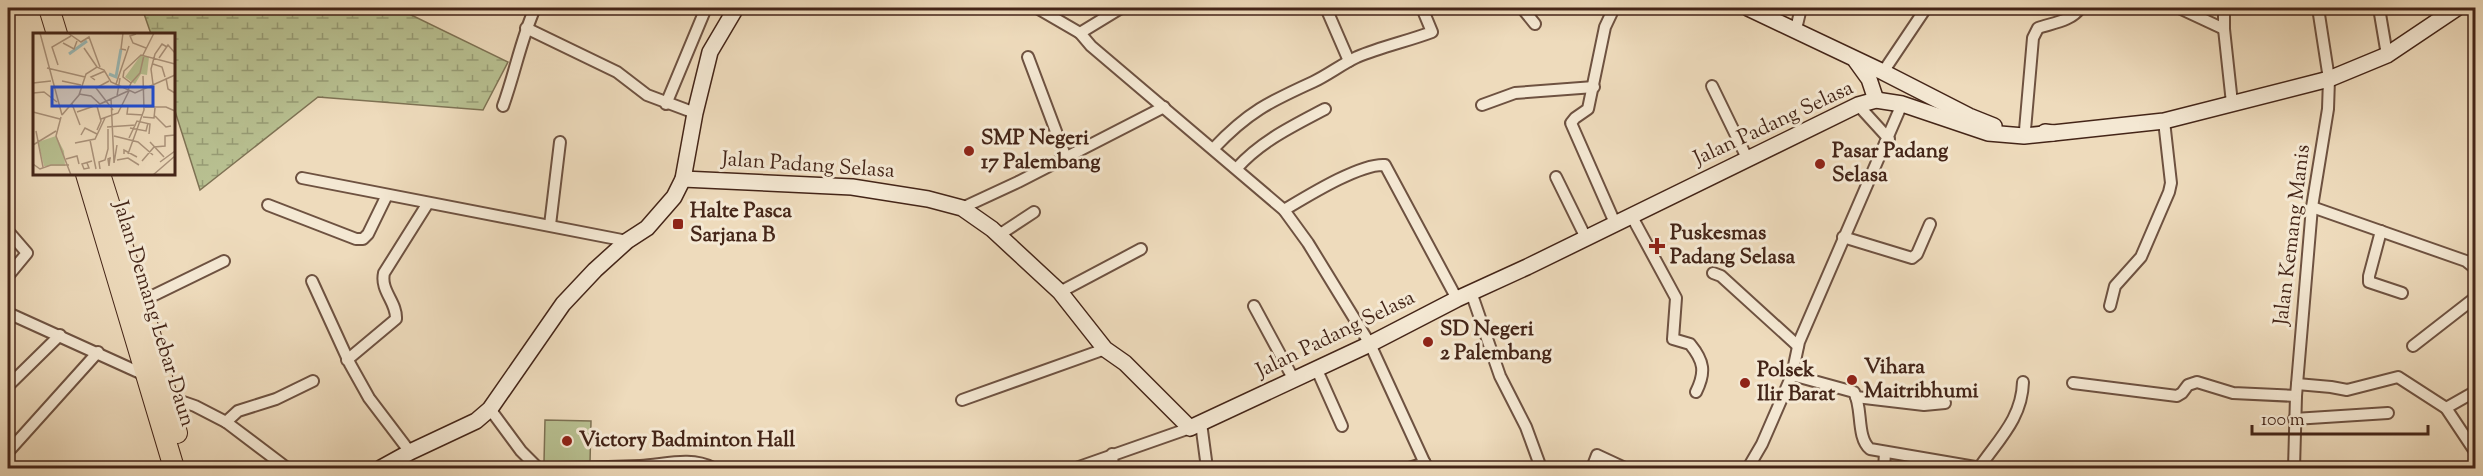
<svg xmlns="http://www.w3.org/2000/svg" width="2483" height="476" viewBox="0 0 2483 476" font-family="'Sorts Mill Goudy',serif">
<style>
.green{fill:#b8c091;stroke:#7e7254;stroke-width:1.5}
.wetland{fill:url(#wetland-marsh);stroke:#7e7254;stroke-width:1.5}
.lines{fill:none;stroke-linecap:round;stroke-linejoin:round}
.street-casing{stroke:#6e5241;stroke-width:14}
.secondary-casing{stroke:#442518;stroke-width:18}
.highway-casing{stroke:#442518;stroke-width:22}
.street{stroke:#f4e8d3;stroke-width:10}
.secondary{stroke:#f4e8d3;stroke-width:15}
.highway{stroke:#eedbbc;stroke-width:20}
.poi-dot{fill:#8f2418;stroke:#f4e8d3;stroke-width:2}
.labels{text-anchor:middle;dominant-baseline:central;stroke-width:6;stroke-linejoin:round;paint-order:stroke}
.street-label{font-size:21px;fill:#442518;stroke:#f4e8d3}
.poi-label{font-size:21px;font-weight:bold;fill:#442518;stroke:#f4e8d3;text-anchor:start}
.inset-river{fill:none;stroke:#9bbab7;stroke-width:3}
.inset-road{fill:none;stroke:#aa927a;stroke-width:1.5}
.view{fill:#1d4ed8;fill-opacity:0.15;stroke:#1d4ed8;stroke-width:3}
.inset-edge{fill:none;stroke:#442518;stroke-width:3}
</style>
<defs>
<pattern id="wetland-marsh" width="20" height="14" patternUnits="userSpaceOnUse" patternTransform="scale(1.5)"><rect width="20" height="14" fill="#b8c091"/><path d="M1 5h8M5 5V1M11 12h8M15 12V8" fill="none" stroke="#979c75"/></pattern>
</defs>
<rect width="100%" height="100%" fill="#eedbbc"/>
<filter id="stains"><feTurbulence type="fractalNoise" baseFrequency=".00333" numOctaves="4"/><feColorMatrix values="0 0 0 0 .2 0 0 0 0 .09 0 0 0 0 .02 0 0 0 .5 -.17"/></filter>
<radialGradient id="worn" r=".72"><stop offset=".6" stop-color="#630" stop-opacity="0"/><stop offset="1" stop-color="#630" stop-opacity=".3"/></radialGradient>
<polygon class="green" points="545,420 591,421 590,463 544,462"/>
<polygon class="wetland" points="142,8 397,8 508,62 483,110 318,97 200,190 174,108 174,34 151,34"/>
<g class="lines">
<g class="street-casing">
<g id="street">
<polyline points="1037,8 1080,33"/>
<polyline points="1121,8 1080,33 1091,46 1284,210 1308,243 1370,344 1427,468"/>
<polyline points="1326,8 1349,61"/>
<polyline points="1522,8 1535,24"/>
<polyline points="1614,8 1605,27 1588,109 1575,118 1571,123 1615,223"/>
<polyline points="2179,8 2224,29"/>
<polyline points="2224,8 2224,29 2232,103"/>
<polyline points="2379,8 2387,55"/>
<polyline points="526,28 617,72 647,95 695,113"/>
<polyline points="1796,29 1801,8"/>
<polyline points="1028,57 1066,158"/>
<polyline points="1883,72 1926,8"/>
<polyline points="1712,86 1747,158"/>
<polyline points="666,104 706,8"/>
<polyline points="1482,105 1515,93 1594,87"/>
<polyline points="1858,105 1889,139"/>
<path d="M503 106C515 73 521 39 535 8"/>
<path d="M2025 130 2033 38 2038 28C2052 23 2072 21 2080 8"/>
<path d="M1214 148C1248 112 1269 102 1313 82 1328 75 1342 64 1357 57 1381 47 1408 41 1432 32L1422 8"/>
<path d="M1237 168C1261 141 1293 126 1325 109"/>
<polyline points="1556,177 1586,238"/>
<polyline points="302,178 627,241"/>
<polyline points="268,205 356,239 363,239 368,234 387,195"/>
<polyline points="2312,207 2466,261 2476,269"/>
<polyline points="962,208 1018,182 1164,107"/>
<path d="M1284 210C1306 197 1360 163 1385 165L1457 299"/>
<path d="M1631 215 1676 298 1673 339 1690 344C1704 361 1706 372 1696 392"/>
<polyline points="550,225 560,142"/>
<polyline points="8,231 27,253 8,276"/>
<polyline points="2381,231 2369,276 2369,282 2402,293"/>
<polyline points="999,235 1034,212"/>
<polyline points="1843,237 1912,258 1917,254 1930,224"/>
<polyline points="1713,273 1721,276 1798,346"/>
<polyline points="312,281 350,364 369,398 410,452"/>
<polyline points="1060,292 1141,249"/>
<polyline points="1471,292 1500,376 1526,427 1541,468"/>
<polyline points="140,302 224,261"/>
<polyline points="1254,306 1294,380"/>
<polyline points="2110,306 2115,286 2141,257 2169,192 2171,183 2164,121"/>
<polyline points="8,313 147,376"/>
<polyline points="2413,346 2476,297"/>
<path d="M347 360 396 319C397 302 380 291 384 273L428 203"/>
<polyline points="1317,370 1342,426"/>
<path d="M1792 375 1854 392C1863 408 1856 437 1870 449L1981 468"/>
<polyline points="2073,383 2177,396 2182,393 2188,385 2197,382 2233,393 2296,396"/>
<polyline points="2297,384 2331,387 2347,390 2398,377 2446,408 2476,453"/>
<polyline points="8,386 60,335"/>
<polyline points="166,396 195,406 226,422 287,468"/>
<polyline points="1856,397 1924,405 1945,403"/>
<polyline points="962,400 1105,349"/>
<polyline points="2446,408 2476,391"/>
<polyline points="490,409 521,451 538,468"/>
<polyline points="2294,419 2388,413"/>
<polyline points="226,422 238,411 276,399 313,381"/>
<polyline points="1201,423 1207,468"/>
<polyline points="8,452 98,352"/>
<polyline points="1112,454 1113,468"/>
<path d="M538 468C572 468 606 467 640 466 664 465 690 456 713 468"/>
<polyline points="1076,468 1190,428"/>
<polyline points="1409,468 1425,463"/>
<polyline points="1592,468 1597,455 1625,468"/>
<polyline points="1748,468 1762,444 1792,375 1799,342 1902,104"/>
<polyline points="1884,468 1885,453"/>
<path d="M1979 468C1999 439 2022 418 2023 382"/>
<polyline points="2294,468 2296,396 2312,207 2328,109 2329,79 2318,8"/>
</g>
</g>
<g class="secondary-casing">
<g id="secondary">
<polyline points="1748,8 1883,72 1969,116 1994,126"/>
<polyline points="1856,61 1869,79 1876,100"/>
<polyline points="2045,132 2053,133 2164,121 2329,79 2387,55 2457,8"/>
<polyline points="683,179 852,187 928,199 962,208 992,229 1060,292 1105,349 1125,363 1190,428 1370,344 1457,299 1527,267 1858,105 1876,100 1902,104 1988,133 2024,136 2053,133"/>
<polyline points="381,468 410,452 476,421 490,409 563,304 595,270 627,241 647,228 674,197 683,179 695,113 710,52 736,8"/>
</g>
</g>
<g class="highway-casing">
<g id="highway">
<polyline points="49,8 57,34"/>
<polyline points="86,174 174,468"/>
<polyline points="100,174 150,333 177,433"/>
</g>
</g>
<use href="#street" class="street"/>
<use href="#secondary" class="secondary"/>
<use href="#highway" class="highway"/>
</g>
<g class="poi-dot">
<circle cx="969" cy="151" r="6"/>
<circle cx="1820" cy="164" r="6"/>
<rect x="672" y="218" width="12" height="12" rx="3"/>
<path d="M1654 237h6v6h6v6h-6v6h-6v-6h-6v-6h6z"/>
<circle cx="1428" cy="342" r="6"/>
<circle cx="1852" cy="380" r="6"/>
<circle cx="1745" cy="383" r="6"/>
<circle cx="567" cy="441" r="6"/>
</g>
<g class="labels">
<g class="street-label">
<text transform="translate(1774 124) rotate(-25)">Jalan Padang Selasa</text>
<text transform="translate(808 166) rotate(4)">Jalan Padang Selasa</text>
<text transform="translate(2293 235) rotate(-83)">Jalan Kemang Manis</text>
<text transform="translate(153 314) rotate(73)">Jalan Demang Lebar Daun</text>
<text transform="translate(1336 335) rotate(-26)">Jalan Padang Selasa</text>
</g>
<g class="poi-label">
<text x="981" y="139">SMP Negeri<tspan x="981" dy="24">17 Palembang</tspan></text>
<text x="1832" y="152">Pasar Padang<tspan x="1832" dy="24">Selasa</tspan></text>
<text x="690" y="212">Halte Pasca<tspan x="690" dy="24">Sarjana B</tspan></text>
<text x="1670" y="234">Puskesmas<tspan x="1670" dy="24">Padang Selasa</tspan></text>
<text x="1440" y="330">SD Negeri<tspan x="1440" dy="24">2 Palembang</tspan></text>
<text x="1864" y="368">Vihara<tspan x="1864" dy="24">Maitribhumi</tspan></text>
<text x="1757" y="371">Polsek<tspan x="1757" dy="24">Ilir Barat</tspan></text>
<text x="579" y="441">Victory Badminton Hall</text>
</g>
</g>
<g transform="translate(33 33)">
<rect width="142" height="142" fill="#eedbbc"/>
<path d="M23 103 31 118 32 133H11L5 109Z" fill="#b8c091"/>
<path d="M108 22 116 24 114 42 108 41 102 51 92 44Z" fill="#b8c091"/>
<path class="inset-river" d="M36 21 54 8M76 41 83 44 88 16"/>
<path class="inset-road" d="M7 0 29 82M35 0 48 9 56 4 67 34M90 0 88 16 93 17M103 1 97 3 100 10 113 15M30 10 41 16 44 8M51 15 64 34M110 22 121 0M126 25 135 12 142 20M120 31 129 34 132 44M25 32 19 14 38 3M14 35 52 44M133 45 135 56 142 60M62 47 58 44 72 38M29 48 48 52M76 48 63 55 80 77M0 50 18 48M98 50 107 40 111 22M83 51 96 13M120 51 118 36 122 21 129 11 134 14M95 57 98 50 90 44 91 38 108 22 142 31M0 60 11 59 24 69M46 61 58 63 67 71 95 58M84 63 87 45M78 66 81 130 84 112M39 71 47 92M64 73 68 88 64 97M95 73 94 81 110 82M112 74H133L142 78M0 79 27 86M44 79 64 72M29 82 46 62 53 41 64 34 71 37 78 49 102 60 142 42M122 83 133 94 138 93M28 84 23 103 38 142M110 84 121 85 122 75M68 86 85 80 96 58M74 94 103 92M97 95 113 98 115 90M3 98 10 134M48 102 52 95 64 101M81 103 105 109 120 122M96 105 104 88 117 91 116 101M57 107 63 136M117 109 131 124M42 110 62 106 72 85M0 112 23 98M91 121V117L104 124M95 121 111 77 110 43M77 125 76 133 75 126 77 125H78M33 126 44 123 46 131M84 127 95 125 106 132M109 128 121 114 132 113V103L142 102M127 129 142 118M54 130 56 135 51 136 49 131 59 128M0 131 7 136 18 132H36M67 136 66 129 72 127 75 116V96M120 142 142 123"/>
<path class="view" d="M19 54H120V73H19Z"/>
<rect width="142" height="142" class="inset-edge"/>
</g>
<rect width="2483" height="476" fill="none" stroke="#eedbbc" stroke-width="30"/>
<rect x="9" y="9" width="2465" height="458" fill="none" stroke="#442518" stroke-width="3"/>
<rect x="15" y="15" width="2453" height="446" fill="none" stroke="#442518" stroke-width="1.5"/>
<path d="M2252 425v9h176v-9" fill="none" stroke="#442518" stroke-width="3"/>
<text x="2261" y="425" font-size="18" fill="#442518" stroke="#f4e8d3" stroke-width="4.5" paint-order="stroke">100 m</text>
<rect width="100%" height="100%" filter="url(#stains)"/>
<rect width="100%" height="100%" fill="url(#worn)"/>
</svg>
